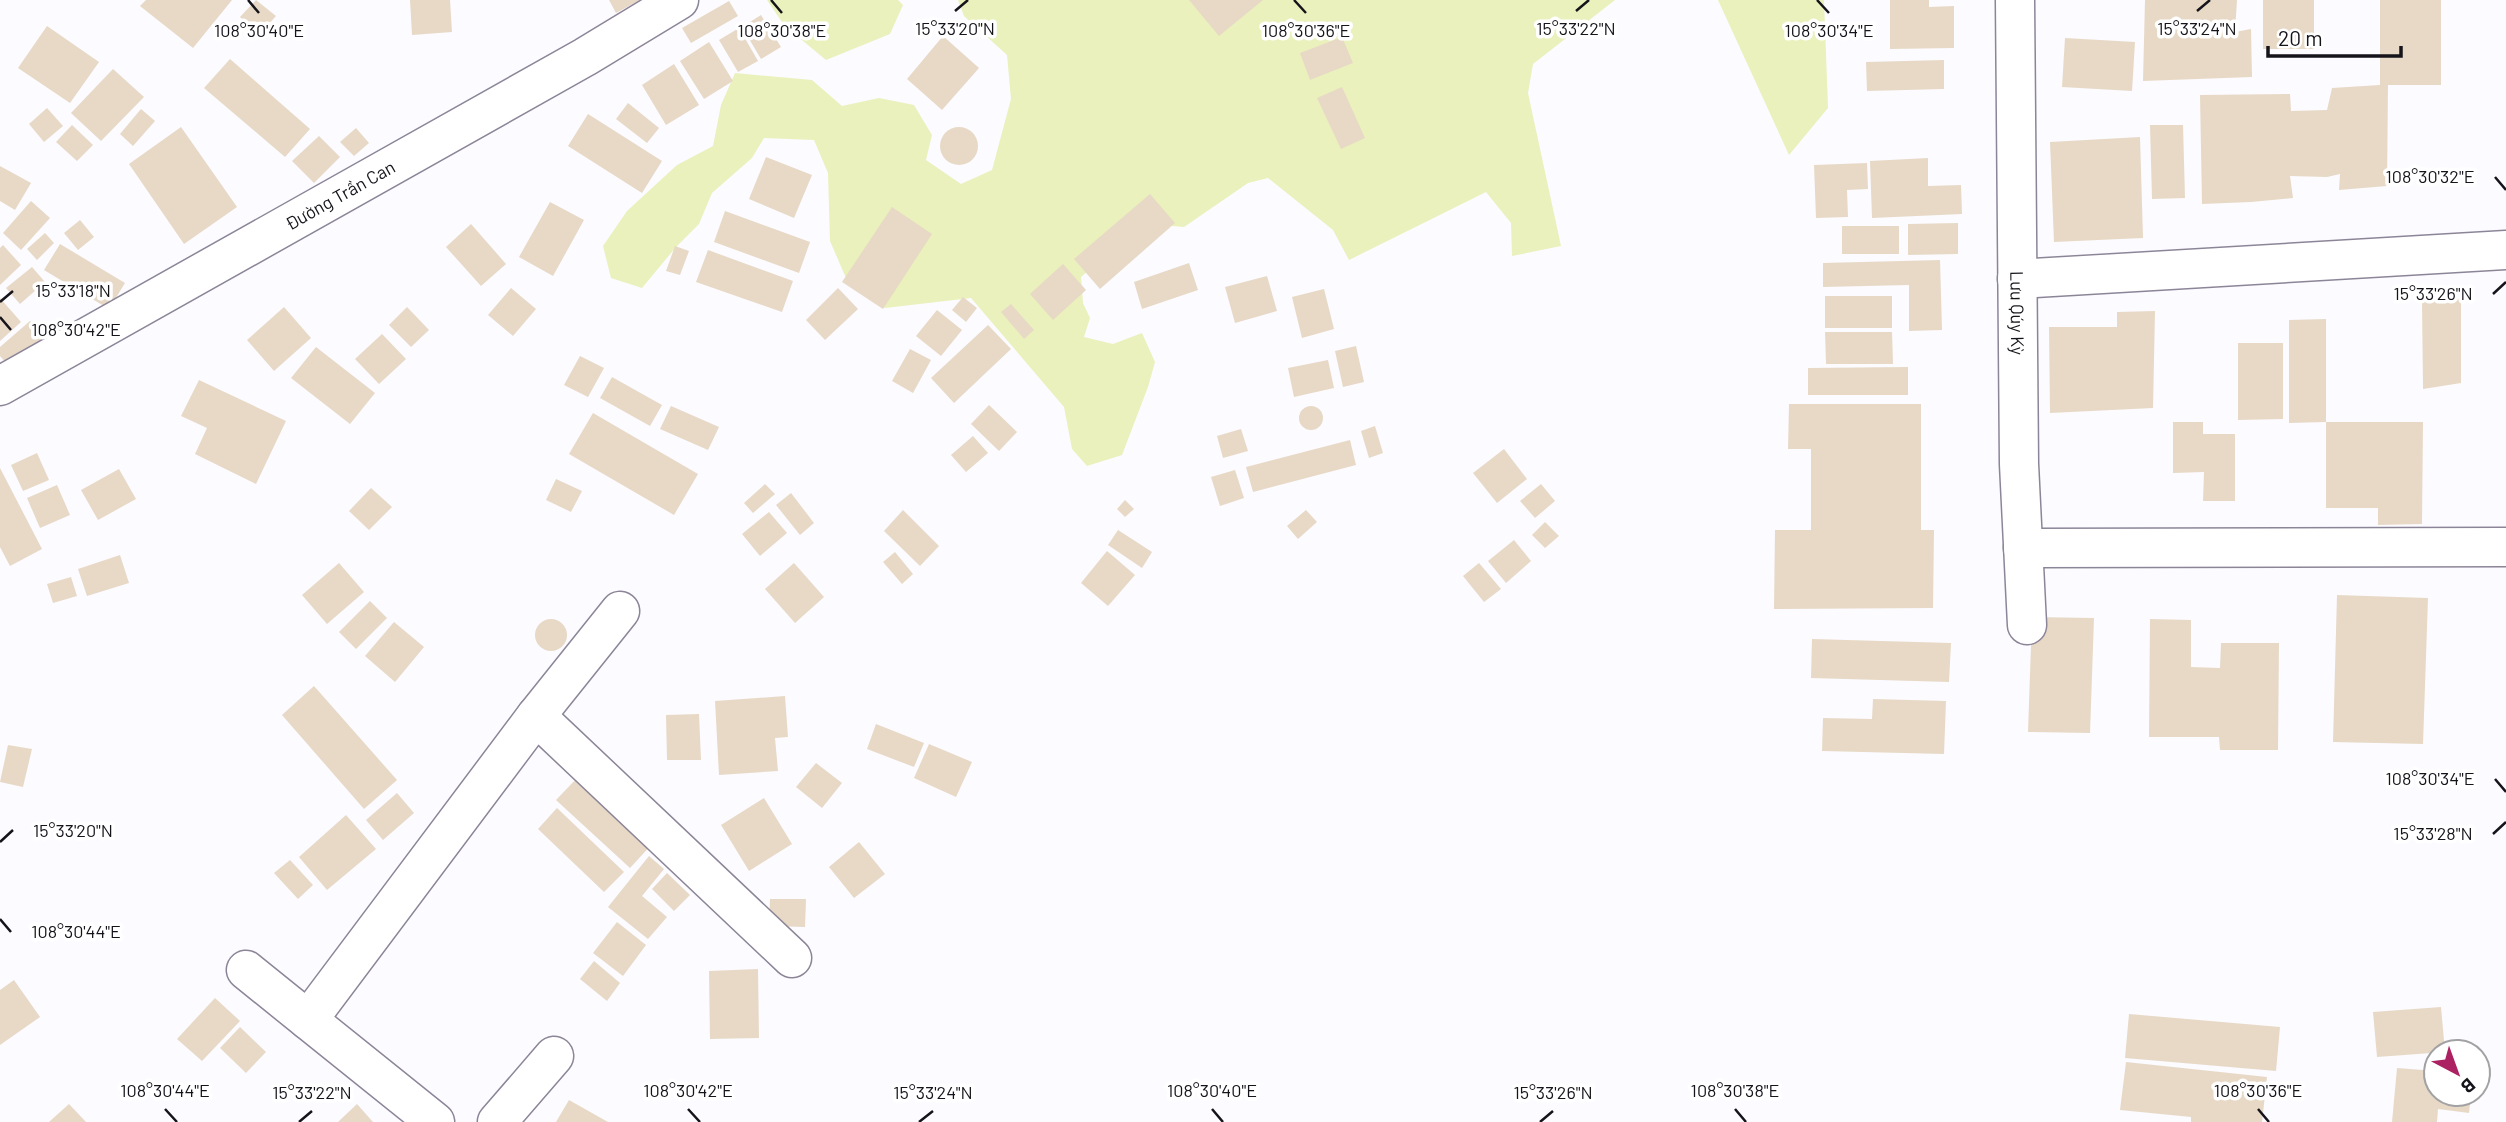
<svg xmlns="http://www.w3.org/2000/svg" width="2506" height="1122" viewBox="0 0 2506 1122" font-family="Barlow,sans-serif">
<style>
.green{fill:#eaf1bc}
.building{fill:#e7d9c6}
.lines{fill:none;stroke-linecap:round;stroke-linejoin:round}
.street-casing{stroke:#8c8598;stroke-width:41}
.street{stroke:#fff;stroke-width:38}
.ticks{fill:none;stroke:#16141b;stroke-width:2.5}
.labels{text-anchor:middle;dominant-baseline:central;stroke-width:7;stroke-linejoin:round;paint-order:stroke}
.street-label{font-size:18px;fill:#16141b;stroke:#fff}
.ticks-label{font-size:18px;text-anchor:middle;fill:#16141b;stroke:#fff;stroke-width:7;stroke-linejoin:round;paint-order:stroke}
</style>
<rect width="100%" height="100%" fill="#fcfbff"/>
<g class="green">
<polygon points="767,0 898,0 903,5 890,34 826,60 784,25"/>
<polygon points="958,0 1615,0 1533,64 1528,93 1561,246 1512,256 1511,223 1486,192 1349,260 1333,230 1268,178 1248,183 1184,227 1137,223 1107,255 1081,277 1083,303 1090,318 1084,337 1113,344 1142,333 1155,362 1148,387 1122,455 1087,466 1072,449 1064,407 971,298 885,308 846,278 830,241 828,173 814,140 764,138 752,158 712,193 699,224 676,247 642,288 611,278 603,246 627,211 677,165 713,146 721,105 735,73 812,80 842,106 879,98 914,105 932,135 926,160 961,184 992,170 1011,99 1007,55 964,16"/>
<polygon points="1718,0 1824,0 1828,108 1789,155"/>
</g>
<g class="building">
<polygon points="146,0 232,0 193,48 140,6"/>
<polygon points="256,0 276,16 259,35 240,17"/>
<polygon points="410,0 450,0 452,32 412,35"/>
<polygon points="609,0 640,0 616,13"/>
<polygon points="1189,0 1263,0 1219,36"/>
<polygon points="1890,0 1929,0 1929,7 1954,6 1954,48 1890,49"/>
<polygon points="2145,0 2237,0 2235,32 2251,29 2252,77 2143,81"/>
<rect x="2263" y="0" width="51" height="49"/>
<polygon points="2380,0 2441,0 2441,85 2388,85 2387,186 2339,190 2340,174 2327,177 2290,176 2293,198 2251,202 2202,204 2200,95 2290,94 2291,111 2327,110 2332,88 2380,85"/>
<polygon points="729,1 738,16 691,43 682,28"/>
<polygon points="761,15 781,47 761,59 742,27"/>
<polygon points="47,26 99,62 70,103 18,68"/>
<polygon points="739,28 758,61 738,72 719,40"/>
<polygon points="943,36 979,68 942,110 907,79"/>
<polygon points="1342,37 1353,63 1310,80 1300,53"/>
<polygon points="2065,38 2135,42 2132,91 2062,87"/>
<polygon points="709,42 733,81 704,99 680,61"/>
<polygon points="230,59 310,129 285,157 204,88"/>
<polygon points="1944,60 1944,89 1867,91 1866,62"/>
<polygon points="674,64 699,105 666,125 642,85"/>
<polygon points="113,69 144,97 101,141 71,113"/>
<polygon points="1342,87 1365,138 1341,149 1317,98"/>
<polygon points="628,103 659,128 647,143 616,119"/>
<polygon points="47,108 63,126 44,142 29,124"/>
<polygon points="141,109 155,121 133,146 120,134"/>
<polygon points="588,114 662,161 642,193 568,146"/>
<polygon points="72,125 93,145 77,161 56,142"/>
<polygon points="2150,125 2183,125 2185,198 2152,199"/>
<polygon points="181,127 237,207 184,244 129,164"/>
<circle cx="959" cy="146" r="19"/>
<polygon points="356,128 369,143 354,156 340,142"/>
<polygon points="319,136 340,157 314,183 292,161"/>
<polygon points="2140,137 2143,238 2054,242 2050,142"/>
<polygon points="766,157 812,175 794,218 749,199"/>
<polygon points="1928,158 1928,186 1961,185 1962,214 1872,218 1870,161"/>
<polygon points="1867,163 1868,189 1847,190 1848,217 1816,218 1814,165"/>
<polygon points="0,166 31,183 15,210 0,201"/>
<polygon points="1150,194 1175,223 1100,289 1074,259"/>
<polygon points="31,201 50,218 21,250 3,233"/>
<polygon points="550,202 584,220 553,276 519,257"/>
<polygon points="892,207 932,234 883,309 842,282"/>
<polygon points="725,211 810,242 799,273 714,242"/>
<polygon points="80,220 94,237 78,250 64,233"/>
<polygon points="1958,223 1958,254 1908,255 1908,224"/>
<polygon points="471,224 506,264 481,286 446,247"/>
<rect x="1842" y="226" width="57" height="28"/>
<polygon points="45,233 54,243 37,260 27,249"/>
<polygon points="60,244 125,283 109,309 44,270"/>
<polygon points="3,245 21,265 0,285 0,248"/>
<polygon points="675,246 689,251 680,275 666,271"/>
<polygon points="708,250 793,281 782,312 696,282"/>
<polygon points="1940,260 1942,330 1909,331 1909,285 1823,287 1823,263"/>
<polygon points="1189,263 1198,290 1142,309 1134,282"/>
<polygon points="1063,264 1086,290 1053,320 1030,294"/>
<polygon points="32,267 45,282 20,304 6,288"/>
<polygon points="1267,276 1277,311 1235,323 1225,287"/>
<polygon points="511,288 536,309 513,336 488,315"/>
<polygon points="838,288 858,309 825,340 806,320"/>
<polygon points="1324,289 1334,329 1302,338 1292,297"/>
<rect x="1825" y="296" width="67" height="32"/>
<polygon points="963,297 977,308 966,322 952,310"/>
<polygon points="0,298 21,322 0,341"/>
<polygon points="2461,299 2461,383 2423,389 2422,301"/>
<polygon points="1011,304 1034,330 1024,339 1001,312"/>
<polygon points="284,307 311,338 274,371 247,340"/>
<polygon points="407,307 429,330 411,347 389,325"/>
<polygon points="937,310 962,330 941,356 916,336"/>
<polygon points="2155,311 2153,408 2050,413 2049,327 2117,327 2117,312"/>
<polygon points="2326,319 2326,422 2423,422 2422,524 2378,525 2378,508 2326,508 2326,422 2289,423 2289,320"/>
<polygon points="30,321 48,342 13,371 0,356 0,347"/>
<polygon points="988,325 1011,349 954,403 931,378"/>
<polygon points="1825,332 1892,332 1893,364 1826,364"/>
<polygon points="382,334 406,359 379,384 355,359"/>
<polygon points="2238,343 2283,343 2283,419 2238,420"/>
<polygon points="1356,346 1364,382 1343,387 1335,351"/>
<polygon points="316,347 375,393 350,424 291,378"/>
<polygon points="910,349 931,360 913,393 892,381"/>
<polygon points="580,356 604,368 588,397 564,385"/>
<polygon points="1328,360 1334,388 1294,397 1288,368"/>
<polygon points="1908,367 1908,395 1808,395 1808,368"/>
<polygon points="612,377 662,405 650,426 600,398"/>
<polygon points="199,380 286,421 256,484 195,454 207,428 181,416"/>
<polygon points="1789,404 1921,404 1921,530 1934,530 1933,608 1774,609 1775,530 1811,530 1811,449 1788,449"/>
<polygon points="989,405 1017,432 999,451 971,424"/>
<polygon points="671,406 719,427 708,450 660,429"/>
<circle cx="1311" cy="418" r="12"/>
<polygon points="593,413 698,474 674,515 569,454"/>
<polygon points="2173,422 2203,422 2203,434 2235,434 2235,501 2203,501 2204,472 2173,473"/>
<polygon points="1375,426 1383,453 1369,458 1361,431"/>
<polygon points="1241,429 1248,451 1223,458 1217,436"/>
<polygon points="973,436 988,453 966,472 951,455"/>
<polygon points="1350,440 1356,465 1253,492 1246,467"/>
<polygon points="1504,449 1527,479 1497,503 1473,473"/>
<polygon points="37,453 49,480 23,491 11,465"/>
<polygon points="0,468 42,549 10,566 0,547"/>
<polygon points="119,469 136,499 98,520 81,490"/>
<polygon points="1235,470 1244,498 1220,506 1211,477"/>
<polygon points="556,479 582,491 571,512 546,500"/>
<polygon points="765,484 775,494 753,513 744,503"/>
<polygon points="1541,484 1555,501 1535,518 1520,501"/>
<polygon points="57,485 70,515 40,528 27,498"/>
<polygon points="371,488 392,507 369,530 349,511"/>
<polygon points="791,493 814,523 800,535 776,505"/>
<polygon points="1125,500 1134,509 1125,517 1117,509"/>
<polygon points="903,510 939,546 920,566 884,531"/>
<polygon points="1306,510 1317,522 1298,539 1287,526"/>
<polygon points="769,512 787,533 760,556 742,534"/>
<polygon points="1545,522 1559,536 1545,548 1532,535"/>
<polygon points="1118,530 1152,552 1142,568 1108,545"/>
<polygon points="1514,540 1531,561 1506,583 1488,561"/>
<polygon points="1107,551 1135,575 1108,606 1081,583"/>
<polygon points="895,552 913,574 902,584 883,562"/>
<polygon points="120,555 129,583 87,596 78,569"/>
<polygon points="339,563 364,592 327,624 302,595"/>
<polygon points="794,563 824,597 795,623 765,589"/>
<polygon points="1479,563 1501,589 1484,602 1463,576"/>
<polygon points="71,577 77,596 53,603 47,584"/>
<polygon points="2337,595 2428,598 2423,744 2333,742"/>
<polygon points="370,601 387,618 356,649 339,632"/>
<polygon points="2032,617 2094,618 2090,733 2028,732"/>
<polygon points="2150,619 2191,620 2191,667 2220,668 2221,643 2279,643 2278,750 2220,750 2219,737 2149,737"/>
<circle cx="551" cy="635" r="16"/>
<polygon points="394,622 424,647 395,682 365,656"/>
<polygon points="1812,639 1951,643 1949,682 1811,678"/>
<polygon points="314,686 397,780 364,809 282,715"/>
<polygon points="785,696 788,737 775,738 778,771 719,775 715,701"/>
<polygon points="1873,699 1946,701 1944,754 1822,751 1823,718 1872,719"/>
<polygon points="699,714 701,760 667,760 666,715"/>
<polygon points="876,724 924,743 914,767 867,749"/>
<polygon points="929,744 972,762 956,797 914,778"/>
<polygon points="8,745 32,749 23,787 0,782"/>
<polygon points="816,763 842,783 822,808 796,787"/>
<polygon points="580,775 653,843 630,868 556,800"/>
<polygon points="397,793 414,813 383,840 366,820"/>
<polygon points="764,798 792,844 749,871 721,825"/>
<polygon points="557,808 624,872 604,892 538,829"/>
<polygon points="346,815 376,849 327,890 299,857"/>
<polygon points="859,842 885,874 854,898 829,867"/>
<polygon points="649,856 664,869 642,896 667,917 648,939 608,907"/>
<polygon points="290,860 313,885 298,899 274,873"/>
<polygon points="667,873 690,895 674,911 652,889"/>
<polygon points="770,899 806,899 805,927 769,926"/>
<polygon points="617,922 646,945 623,976 593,953"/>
<polygon points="594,961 620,983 607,1001 580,979"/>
<polygon points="758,969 759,1038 710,1039 709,971"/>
<polygon points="14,980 40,1017 0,1045 0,990"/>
<polygon points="215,998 240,1021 202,1061 177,1039"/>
<polygon points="2441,1007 2445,1052 2377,1057 2373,1012"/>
<polygon points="2129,1014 2280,1027 2276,1071 2125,1058"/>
<polygon points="240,1027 266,1052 246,1073 220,1048"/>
<polygon points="2126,1062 2267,1077 2262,1122 2191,1122 2191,1117 2120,1110"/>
<polygon points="2397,1068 2436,1071 2436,1094 2471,1094 2469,1113 2438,1109 2437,1122 2392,1122"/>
<polygon points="569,1100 592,1113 608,1122 556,1122"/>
<polygon points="69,1104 86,1122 49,1122"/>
<polygon points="357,1104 373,1122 338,1122"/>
</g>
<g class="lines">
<g class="street-casing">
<g id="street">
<path id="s1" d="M2015 0 2019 464 2027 625"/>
<polyline points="2017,279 2506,250"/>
<path id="s2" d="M0 386 585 57 679 0"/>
<polyline points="2023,548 2506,547"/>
<polyline points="536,716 620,611"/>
<polyline points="246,970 308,1020"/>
<polyline points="435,1122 308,1020 536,716 792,958"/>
<polyline points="497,1122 554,1056"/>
</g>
</g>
<use href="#street" class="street"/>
</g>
<path class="ticks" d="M248 0 259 13M771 0 782 13M1294 0 1306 13M1817 0 1829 13M955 11 968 0M1576 11 1589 0M2197 11 2210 0M2495 177 2506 190M2493 294 2506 282M0 302 13 291M0 317 11 330M2495 779 2506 792M2493 834 2506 822M0 842 13 830M0 919 11 932M165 1109 177 1122M688 1109 700 1122M1212 1109 1223 1122M1735 1109 1746 1122M2258 1109 2269 1122M299 1122 312 1111M919 1122 933 1111M1540 1122 1553 1111"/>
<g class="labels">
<g class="street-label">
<text stroke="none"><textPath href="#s2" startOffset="390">Đường Trần Can</textPath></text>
<text stroke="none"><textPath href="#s1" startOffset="313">Lưu Qúy Kỳ</textPath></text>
</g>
</g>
<g class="ticks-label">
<text x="955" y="35">15°33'20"N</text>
<text x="1576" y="35">15°33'22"N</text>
<text x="2197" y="35">15°33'24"N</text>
<text x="259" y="37">108°30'40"E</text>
<text x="782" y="37">108°30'38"E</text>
<text x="1829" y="37">108°30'34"E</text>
<text x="1306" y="37">108°30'36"E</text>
<text x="2430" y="183">108°30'32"E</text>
<text x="73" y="297">15°33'18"N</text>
<text x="2433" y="300">15°33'26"N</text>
<text x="76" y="336">108°30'42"E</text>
<text x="2430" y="785">108°30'34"E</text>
<text x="73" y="837">15°33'20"N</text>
<text x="2433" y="840">15°33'28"N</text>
<text x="76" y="938">108°30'44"E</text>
<text x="165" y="1097">108°30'44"E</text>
<text x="688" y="1097">108°30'42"E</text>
<text x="1212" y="1097">108°30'40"E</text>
<text x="1735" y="1097">108°30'38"E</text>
<text x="2258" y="1097">108°30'36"E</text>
<text x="312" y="1099">15°33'22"N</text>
<text x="933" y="1099">15°33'24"N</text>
<text x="1553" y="1099">15°33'26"N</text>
</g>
<g transform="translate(2457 1073) rotate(139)"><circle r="33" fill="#ffffff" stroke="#a2a1a4" stroke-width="2"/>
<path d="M0-5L12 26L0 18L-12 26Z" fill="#ac2162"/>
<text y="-10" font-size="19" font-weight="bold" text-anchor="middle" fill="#16141b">B</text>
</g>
<path d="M2268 46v10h133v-10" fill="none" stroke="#16141b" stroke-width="3.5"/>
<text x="2278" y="46" font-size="21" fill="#16141b" stroke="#ffffff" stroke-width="5" paint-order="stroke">20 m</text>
</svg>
